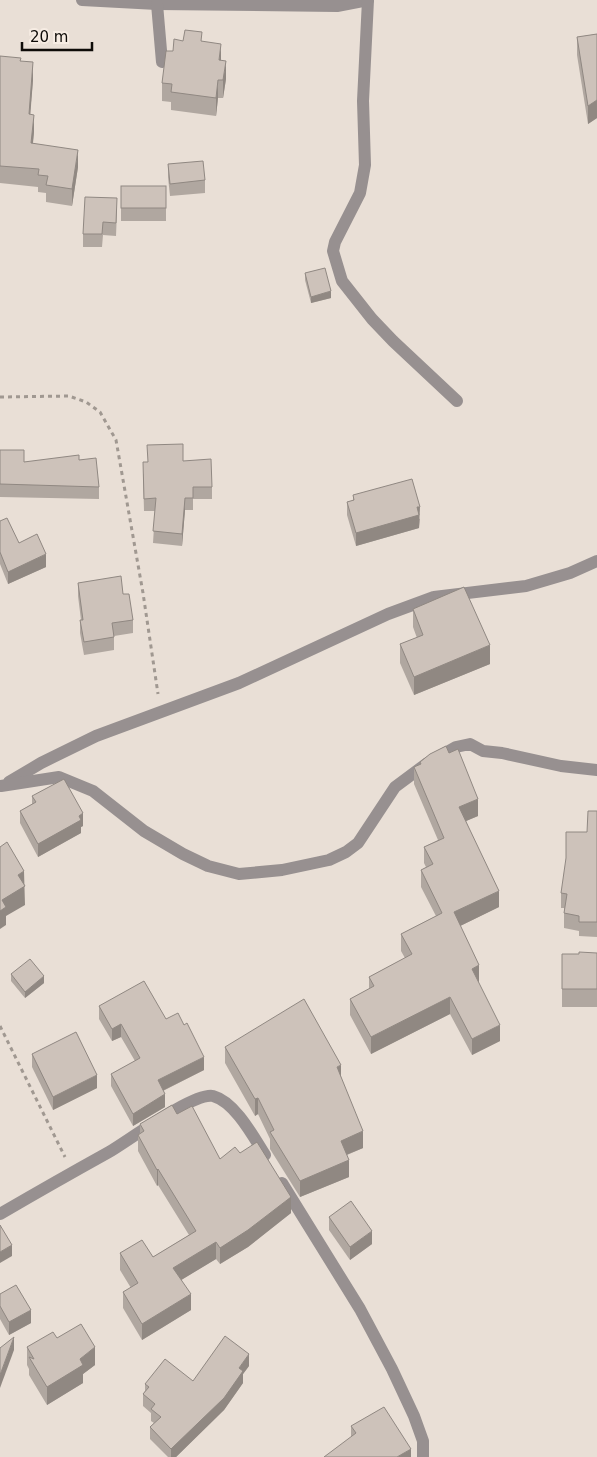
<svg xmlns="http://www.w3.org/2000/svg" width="597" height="1457" viewBox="0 0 597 1457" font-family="'DejaVu Sans',sans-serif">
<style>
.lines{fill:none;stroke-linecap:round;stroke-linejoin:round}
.path{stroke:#a09891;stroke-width:3;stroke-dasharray:4 4;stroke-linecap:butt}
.minor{stroke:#979090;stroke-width:12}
.wall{fill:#b0a7a0}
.shaded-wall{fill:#908882}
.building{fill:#cdc2ba;stroke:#908882}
</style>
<rect width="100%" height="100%" fill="#e9dfd6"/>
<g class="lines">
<g class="path">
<polyline points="0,397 69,396 86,402 100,412 116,440 143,593 158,694"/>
<polyline points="0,1026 65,1157"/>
</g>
<g class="minor">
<polyline points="82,0 157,4 337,6 368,0"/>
<polyline points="368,0 363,101 365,165 360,193 335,242 333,251 342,281 372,319 393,341 457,401"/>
<polyline points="157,4 162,62"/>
<polyline points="9,782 41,763 96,736 239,683 388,614 434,597 526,586 570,573 597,561"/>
<polyline points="1,786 59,777 93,791 144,831 183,854 208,866 239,874 282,870 329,860 346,852 358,843 395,787 426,764 456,747 470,744 483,751 502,753 561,766 597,770"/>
<polyline points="282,1183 360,1309 392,1369 414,1416 423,1441 423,1457"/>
<path d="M0 1214C36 1193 73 1172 109 1152 128 1141 194 1092 213 1096 235 1102 253 1136 265 1155"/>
</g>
</g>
<g class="wall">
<polygon points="597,34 597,118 588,124 577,55 577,37"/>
<polygon points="183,41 202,41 221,61 226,79 223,98 218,98 216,116 171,110 171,102 162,101 162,83"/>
<polygon points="0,56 21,61 33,80 30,114 34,132 33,143 78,167 72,206 46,202 46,193 38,192 38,187 0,183"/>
<polygon points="168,164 205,180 205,193 170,196 168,177"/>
<rect x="121" y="186" width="45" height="35"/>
<polygon points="117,211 116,236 103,235 102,247 83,247 83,234"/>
<polygon points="305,273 331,298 311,303 305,280"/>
<polygon points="0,450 24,462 79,460 99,487 99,499 0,497"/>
<polygon points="183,461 212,487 212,499 193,499 193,510 185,510 182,546 153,543 155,511 144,511 143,474"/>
<polygon points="353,495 420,519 419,528 356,546 347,515 347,502 353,501"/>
<polygon points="0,521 19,543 46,567 8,584 0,564"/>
<polygon points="78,583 123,594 133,620 133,633 114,636 114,650 84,655 80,633 80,620 81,620 78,596"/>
<polygon points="413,609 490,664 414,695 400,663 400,644 417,638 413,627"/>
<polygon points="449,753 478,816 466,821 499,907 460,926 479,982 478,982 500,1041 472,1055 450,1014 371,1054 350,1015 350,999 369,989 369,977 405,958 401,951 401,934 436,916 421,887 421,870 426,867 424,863 424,847 438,840 414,784 414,767 420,764 420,762"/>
<polygon points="32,796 83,826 81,827 81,833 38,857 20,823 20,811 32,804"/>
<polygon points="597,811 597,937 579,936 579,931 564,928 564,908 561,908 561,893"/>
<polygon points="597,953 597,1007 562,1007 562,954 579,954"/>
<polygon points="11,974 44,983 25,998 11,981"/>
<polygon points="99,1006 166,1019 204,1070 163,1091 165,1107 133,1126 111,1086 111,1074 135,1061 121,1037 112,1041 99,1019"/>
<polygon points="225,1047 341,1077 363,1148 347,1155 349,1177 300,1197 270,1149 270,1139 258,1114 255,1116 225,1063"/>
<polygon points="32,1054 97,1088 53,1110 32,1067"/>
<polygon points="177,1114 220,1159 291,1213 248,1247 220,1264 216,1259 181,1280 191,1310 142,1340 123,1308 123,1292 131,1288 120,1270 120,1253 153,1257 189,1235 158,1185 157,1186 138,1151 138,1135 140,1133 140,1124"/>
<polygon points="329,1217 372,1244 350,1260 329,1230"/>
<polygon points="0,1294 31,1323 9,1335 0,1319"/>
<polygon points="57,1338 95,1365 83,1374 83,1383 47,1405 29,1375 29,1369 27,1365 27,1347"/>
<polygon points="249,1366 243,1374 243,1383 224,1410 176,1457 168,1457 150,1439 150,1427 154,1423 151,1421 151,1413 143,1406 143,1394 145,1391 145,1384 193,1381"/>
<polygon points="351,1426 411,1457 351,1437"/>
</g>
<g class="shaded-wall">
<polygon points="221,44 221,62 219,60"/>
<polygon points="226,61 226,79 223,98 223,80"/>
<polygon points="33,62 33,80 29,131 29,114"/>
<polygon points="218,80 218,98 216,116 216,98"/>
<polygon points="597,100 597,118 588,124 588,106"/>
<polygon points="34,115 34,132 31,160 31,143"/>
<polygon points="78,150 78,167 72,206 72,189"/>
<polygon points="331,291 331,298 311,303 311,297"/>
<polygon points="185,498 185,510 182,546 182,534"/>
<polygon points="417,507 420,507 419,528 356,546 356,533"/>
<polygon points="46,554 46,567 8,584 8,572"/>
<polygon points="490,645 490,664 414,695 414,677"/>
<polygon points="478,799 478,816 459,824 459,807"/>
<polygon points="83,813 83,826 81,827 81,833 38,857 38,844"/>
<polygon points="24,871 25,905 6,916 6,925 0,929 0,911 2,900 18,875"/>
<polygon points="499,891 499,907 454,929 454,912"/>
<polygon points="479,965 479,982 472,986 472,969"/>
<polygon points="44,976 44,983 25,998 25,992"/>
<polygon points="450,997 450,1014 371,1054 371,1037"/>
<polygon points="121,1024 121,1037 112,1041 112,1029"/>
<polygon points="500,1025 500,1041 472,1055 472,1039"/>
<polygon points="204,1057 204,1070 158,1093 158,1080"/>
<polygon points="341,1065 341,1082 337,1067"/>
<polygon points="97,1075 97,1088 53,1110 53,1097"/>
<polygon points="165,1094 165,1107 133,1126 133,1114"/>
<polygon points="258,1098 258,1114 255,1116 255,1099"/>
<polygon points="363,1131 363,1148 341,1157 341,1141"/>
<polygon points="349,1160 349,1177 300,1197 300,1181"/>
<polygon points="158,1169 158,1185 157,1186 157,1170"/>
<polygon points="291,1197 291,1213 248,1247 220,1264 220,1248"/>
<polygon points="372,1231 372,1244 350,1260 350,1247"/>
<polygon points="216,1242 216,1259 173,1285 173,1268"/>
<polygon points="12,1245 12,1256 0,1263 0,1252"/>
<polygon points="191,1294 191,1310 142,1340 142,1324"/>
<polygon points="31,1310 31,1323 9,1335 9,1322"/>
<polygon points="14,1337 14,1350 0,1388 0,1375"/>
<polygon points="95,1347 95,1365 83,1374 83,1383 47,1405 47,1387 80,1359"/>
<polygon points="249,1354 249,1366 243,1374 243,1383 224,1410 176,1457 171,1457 171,1449 239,1368"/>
<polygon points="411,1449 411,1457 397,1457"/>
</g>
<g class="building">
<polygon points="185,30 202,32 201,41 221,44 219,60 226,61 223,80 218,80 216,98 171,92 172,84 162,83 166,51 173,51 174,39 183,41"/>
<polygon points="597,34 597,100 588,106 577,37"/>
<polygon points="0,56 21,58 20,61 33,62 29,114 34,115 31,143 78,150 72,189 46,185 48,176 38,175 39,169 0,166"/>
<polygon points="203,161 205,180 170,184 168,164"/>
<rect x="121" y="186" width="45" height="22"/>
<polygon points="85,197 117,198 116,223 103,222 102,234 83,234"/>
<polygon points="325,268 331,291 311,297 305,273"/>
<polygon points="183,444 183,461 211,459 212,487 193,487 193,498 185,498 182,534 153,531 156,498 144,499 143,462 148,462 147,445"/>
<polygon points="0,450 24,450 24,462 79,455 79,460 96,458 99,487 0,484"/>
<polygon points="412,479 420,507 417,507 419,515 356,533 347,502 354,500 353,495"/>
<polygon points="7,518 19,543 37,534 46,554 8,572 0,552 0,521"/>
<polygon points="121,576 123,594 129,594 133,620 112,623 114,637 84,642 80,620 83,620 78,583"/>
<polygon points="464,587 490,645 414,677 400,644 423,635 413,609"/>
<polygon points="446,746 449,753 458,749 478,799 459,807 499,891 454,912 479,965 472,969 500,1025 472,1039 450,997 371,1037 350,999 374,986 369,977 412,954 401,934 442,913 421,870 433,864 424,847 444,838 414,767 421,764 420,762 430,754"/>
<polygon points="64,779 83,813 79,816 81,820 38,844 20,811 36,802 32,796"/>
<polygon points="588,811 597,811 597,922 579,922 579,916 564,913 567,894 561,893 566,858 566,832 587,832"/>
<polygon points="7,842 24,871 18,875 25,886 2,900 6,907 0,911 0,847"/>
<polygon points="579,952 597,953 597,989 562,989 562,954 579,954"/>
<polygon points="30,959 44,976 25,992 11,974"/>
<polygon points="144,981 166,1019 178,1013 184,1025 187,1023 204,1057 158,1080 165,1094 133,1114 111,1074 140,1058 121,1024 112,1029 99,1006"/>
<polygon points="304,999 341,1065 337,1067 363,1131 341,1141 349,1160 300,1181 270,1132 274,1130 258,1098 255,1099 225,1047"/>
<polygon points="76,1032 97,1075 53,1097 32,1054"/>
<polygon points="172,1105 177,1114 192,1106 220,1159 235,1147 240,1153 257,1142 291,1197 248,1230 220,1248 216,1242 173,1268 191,1294 142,1324 123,1292 138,1283 120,1253 142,1240 153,1257 196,1231 158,1169 157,1170 138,1135 144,1131 140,1124"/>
<polygon points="351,1201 372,1231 350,1247 329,1217"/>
<polygon points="0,1225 12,1245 0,1252"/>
<polygon points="16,1285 31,1310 9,1322 0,1306 0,1294"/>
<polygon points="81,1324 95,1347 80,1359 83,1365 47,1387 29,1357 34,1359 27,1347 53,1332 57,1338"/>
<polygon points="225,1336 249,1354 239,1368 243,1371 224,1398 171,1449 150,1427 161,1417 151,1409 155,1404 143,1394 149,1387 145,1384 165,1359 193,1381"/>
<polygon points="14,1337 0,1375 0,1348"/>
<polygon points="384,1407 411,1449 397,1457 324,1457 356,1433 351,1426"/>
</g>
<path d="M22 42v8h70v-8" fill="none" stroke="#0e0b08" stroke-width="2.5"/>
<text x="30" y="42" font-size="15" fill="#0e0b08" stroke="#f6ece3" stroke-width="4" paint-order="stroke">20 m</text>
</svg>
